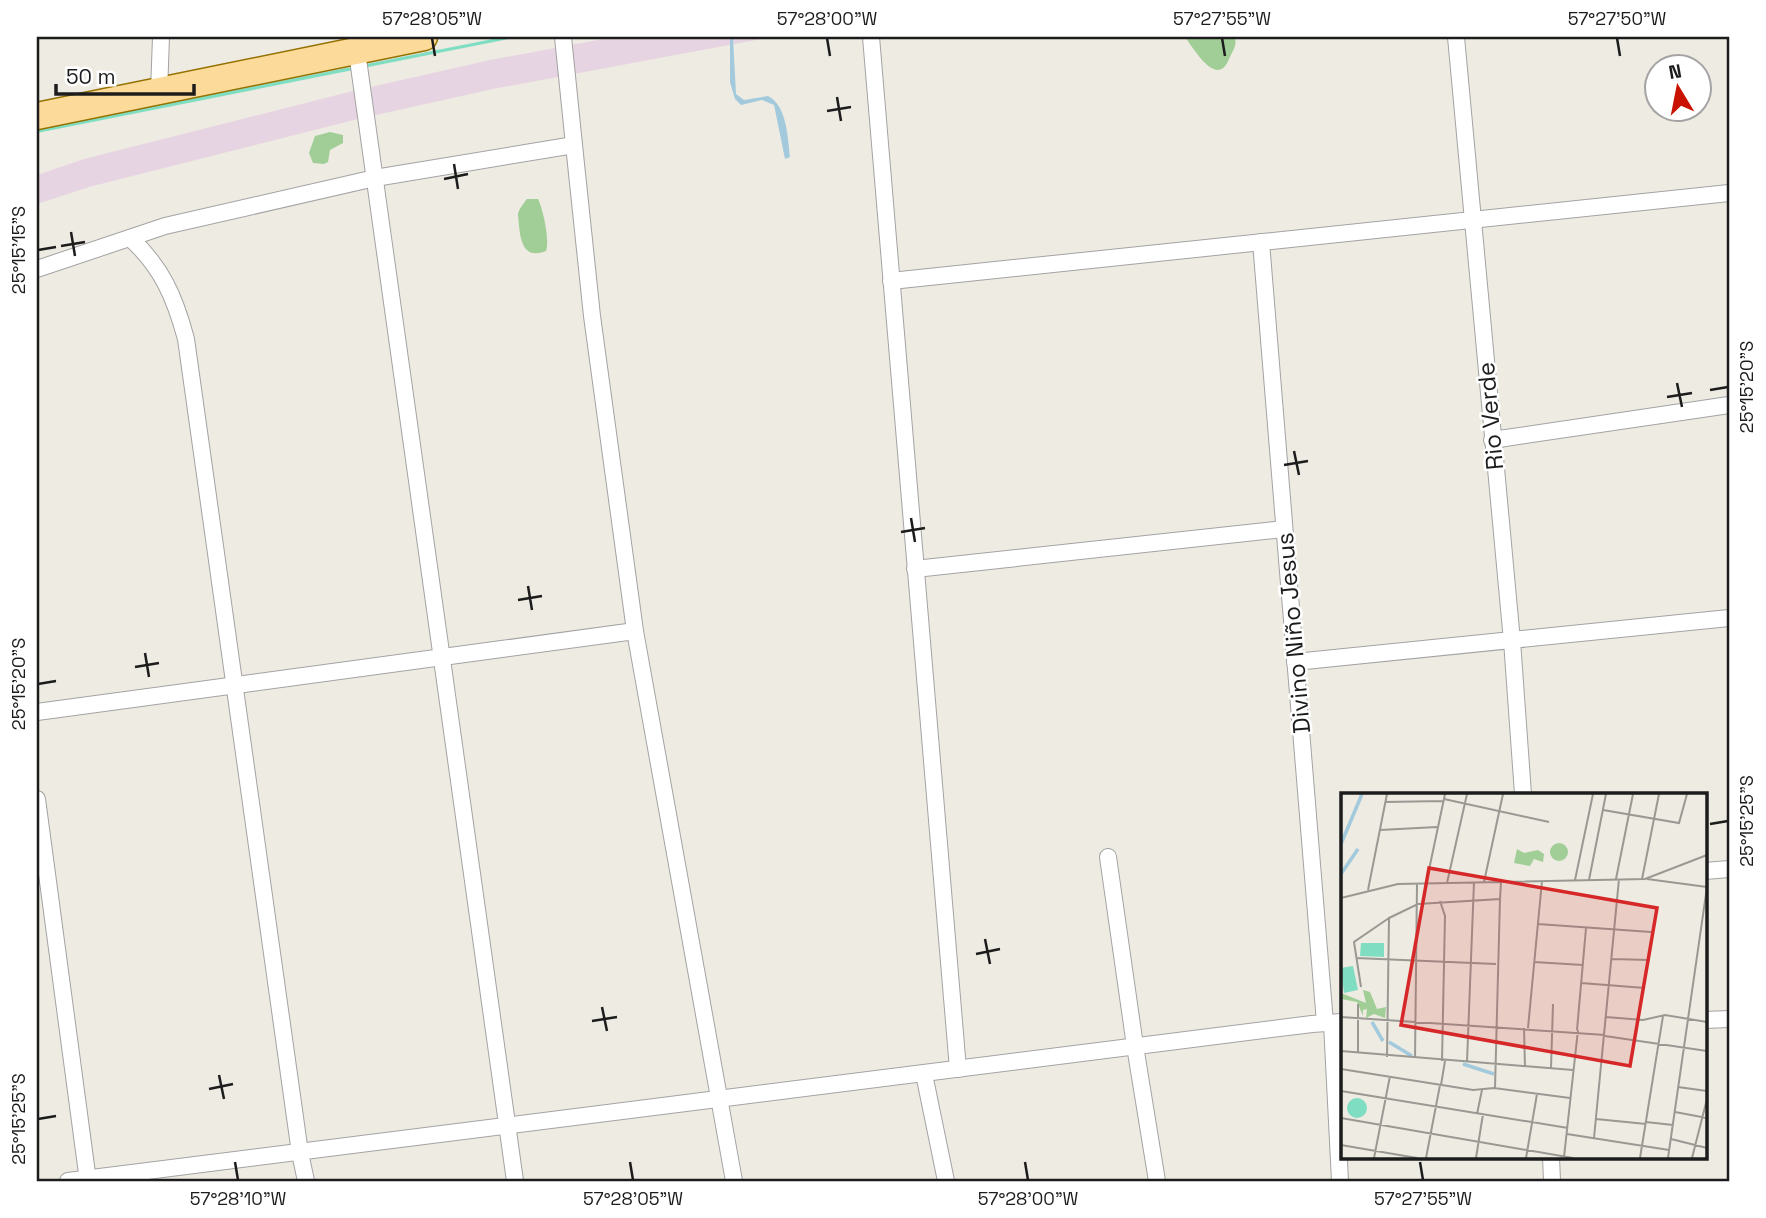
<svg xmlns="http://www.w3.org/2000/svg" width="1766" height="1218" viewBox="0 0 1766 1218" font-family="'Space Grotesk',sans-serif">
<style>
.industrial{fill:#e7d4e2}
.forest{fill:#a1ce96}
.pitch{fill:#7fdec2}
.water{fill:#a2cadc}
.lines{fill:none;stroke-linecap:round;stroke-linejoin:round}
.street-casing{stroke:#a3a3a3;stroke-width:18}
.primary-casing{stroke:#957100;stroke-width:29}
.street{stroke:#fff;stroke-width:16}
.primary{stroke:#fcda99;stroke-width:26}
.ticks{fill:none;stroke:#1c1c1c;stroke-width:2.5}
.labels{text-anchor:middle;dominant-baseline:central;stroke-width:5;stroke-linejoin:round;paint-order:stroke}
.street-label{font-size:24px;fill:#1c1c1c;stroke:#fff}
.inset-river{fill:none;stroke:#a2cadc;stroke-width:3.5}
.inset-road{fill:none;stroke:#9a9893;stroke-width:2}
.view{fill:#d62828;fill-opacity:0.15;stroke:#d62828;stroke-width:3.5}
.inset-edge{fill:none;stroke:#1c1c1c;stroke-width:3.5}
.neatline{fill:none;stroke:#1c1c1c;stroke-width:2.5}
.ticks-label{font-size:18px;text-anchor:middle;fill:#1c1c1c}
</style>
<rect width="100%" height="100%" fill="#eeebe2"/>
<polygon class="industrial" points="614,37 772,37 493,89 358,119 89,187 37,204 37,175 84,159 353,91 490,60"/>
<g class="forest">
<path d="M1185 37H1235C1237 46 1233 50 1229 59 1217 89 1194 49 1185 37Z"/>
<polygon points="330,132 343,135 343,143 330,150 328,162 324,164 313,163 309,153 315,136"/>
<path d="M527 199H538C543 209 550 240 546 251 525 259 521 244 519 226 519 225 518 215 518 214 519 209 524 203 527 199Z"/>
</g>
<polygon class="pitch" points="503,37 519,37 37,133 37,129"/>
<path class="water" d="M733 38 736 94 744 100 768 96C787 105 788 139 790 157L785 159 774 105 762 100 741 105 735 99 730 82V39Z"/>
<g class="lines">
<g class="street-casing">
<g id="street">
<polyline points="871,37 958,1069"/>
<polyline points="1456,37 1512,641 1523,794"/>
<polyline points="357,52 515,1181"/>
<polyline points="159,92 161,37"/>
<polyline points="574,145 592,316 635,631 734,1181"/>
<path d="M130 238C162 267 175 298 186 339L300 1153 306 1181"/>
<polyline points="1261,242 1325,1023"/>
<polyline points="37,269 165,226 375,178 574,145 563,37"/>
<polyline points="891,281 1729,193"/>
<polyline points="1492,440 1729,405"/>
<polyline points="915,569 1284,529"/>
<polyline points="1295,662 1729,618"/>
<polyline points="37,712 635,631"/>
<polyline points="37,799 88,1181"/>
<polyline points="1108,857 1135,1046 1157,1181"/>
<polyline points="1705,871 1729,869"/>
<polyline points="1705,1020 1729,1019"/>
<polyline points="1332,1023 1340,1181"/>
<polyline points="924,1074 946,1181"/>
<polyline points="1551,1157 1552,1181"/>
<polyline points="68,1181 1312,1024 1342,1022"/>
</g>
</g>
<g class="primary-casing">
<polyline id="primary" points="37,116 424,37"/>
</g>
<use href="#street" class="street"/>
<use href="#primary" class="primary"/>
</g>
<path class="ticks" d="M432 38 435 56M827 38 830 56M1222 38 1225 56M1617 38 1620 56M837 97 841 121M827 111 851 107M454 164 458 189M444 179 468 174M71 232 75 256M61 246 85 242M38 250 56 247M1677 383 1682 407M1710 390 1728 387M1667 397 1692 393M1294 451 1299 475M1284 465 1308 461M911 518 915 542M901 532 925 528M528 586 532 610M518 600 542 596M145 653 149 677M135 667 159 663M38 684 56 681M1710 824 1728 821M985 939 990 964M976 954 1000 949M602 1007 607 1031M592 1021 617 1017M219 1075 224 1099M209 1089 233 1084M38 1119 56 1116M235 1162 238 1180M630 1162 633 1180M1025 1162 1028 1180M1420 1162 1423 1180"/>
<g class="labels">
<g class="street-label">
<text transform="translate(1490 416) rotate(-95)">Rio Verde</text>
<text transform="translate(1293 633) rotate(-95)">Divino Niño Jesus</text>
</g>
</g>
<g transform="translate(1341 793)">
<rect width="366" height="366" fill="#eeebe2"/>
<path d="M209 59a9 9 0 1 1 18 0a9 9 0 1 1-18 0ZM176 56 183 60 197 57 203 61 202 69 193 66 189 73 173 70ZM22 197 29 199 36 216 45 214 44 225 33 221 25 225 26 216 22 217V223L16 209 0 206V200L25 210Z" fill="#a1ce96"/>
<path d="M20 150H43V164L19 163ZM12 173 17 197 3 200 0 175ZM6 315a10 10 0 1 1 20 0a10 10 0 1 1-20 0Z" fill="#7fdec2"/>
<path class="inset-river" d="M0 51 21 1M0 81 17 56M31 229 42 248M48 249 71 263M122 271 153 281"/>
<path class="inset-road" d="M103 6 208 29M44 9 102 8M262 17 338 30 346 1M39 37 96 34M275 86 292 1M301 86 318 1M306 86 366 94M234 87 252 1M248 87 265 1M143 89 162 1M106 90 126 1M85 91 104 1M27 97 46 1M0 105 57 91 304 86 366 62M99 108 104 123 101 268M197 131 310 139M15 165 155 171M271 166 309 167M193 169 242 172M240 190 304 195M20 194 13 149 48 125M17 211V260M0 224 264 242M265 224 302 227 324 222 366 229M183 235 184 274M187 235 201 88M236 237 245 135M264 243 366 258M0 258 232 277M46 264 48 125 77 111 159 106 160 89M74 266 76 91M126 269 133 89M210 275 212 211M0 276 132 297 153 295 229 305M100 292 104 268M337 294 366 298M154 295 159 106M0 298 227 335M334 319 366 325M136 321 141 297M0 325 232 365M255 326 305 331M305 329 332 332M226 341 328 357M253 345 278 86M330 346 366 355M0 352 76 365M223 364 237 237M33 365 49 283M85 365 99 292M135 365 142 321M185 365 196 301M299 365 322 223M327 365 366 94M351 365 366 306"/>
<path class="view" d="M88 75 316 115 289 273 60 232Z"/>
<rect width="366" height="366" class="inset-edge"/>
</g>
<rect width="1766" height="1218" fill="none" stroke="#ffffff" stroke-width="77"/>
<g transform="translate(1678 88) rotate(350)"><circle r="33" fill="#ffffff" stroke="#a4a4a4" stroke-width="2"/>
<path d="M0-5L12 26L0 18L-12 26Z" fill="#c91200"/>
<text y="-10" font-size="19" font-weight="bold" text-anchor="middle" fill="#1c1c1c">N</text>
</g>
<path d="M56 84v10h138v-10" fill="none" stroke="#1c1c1c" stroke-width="3.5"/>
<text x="66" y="84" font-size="21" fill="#1c1c1c" stroke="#ffffff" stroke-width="5" paint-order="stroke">50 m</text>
<rect x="38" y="38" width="1690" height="1142" class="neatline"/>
<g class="ticks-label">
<text x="432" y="25">57°28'05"W</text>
<text x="827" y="25">57°28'00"W</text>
<text x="1222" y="25">57°27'55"W</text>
<text x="1617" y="25">57°27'50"W</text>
<text transform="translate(19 250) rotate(-90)" y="6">25°15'15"S</text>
<text transform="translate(1747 387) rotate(-90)" y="6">25°15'20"S</text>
<text transform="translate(19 684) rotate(-90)" y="6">25°15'20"S</text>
<text transform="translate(1747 821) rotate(-90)" y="6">25°15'25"S</text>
<text transform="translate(19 1119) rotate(-90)" y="6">25°15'25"S</text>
<text x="238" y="1205">57°28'10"W</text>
<text x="633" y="1205">57°28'05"W</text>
<text x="1028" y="1205">57°28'00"W</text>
<text x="1423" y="1205">57°27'55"W</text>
</g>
</svg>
